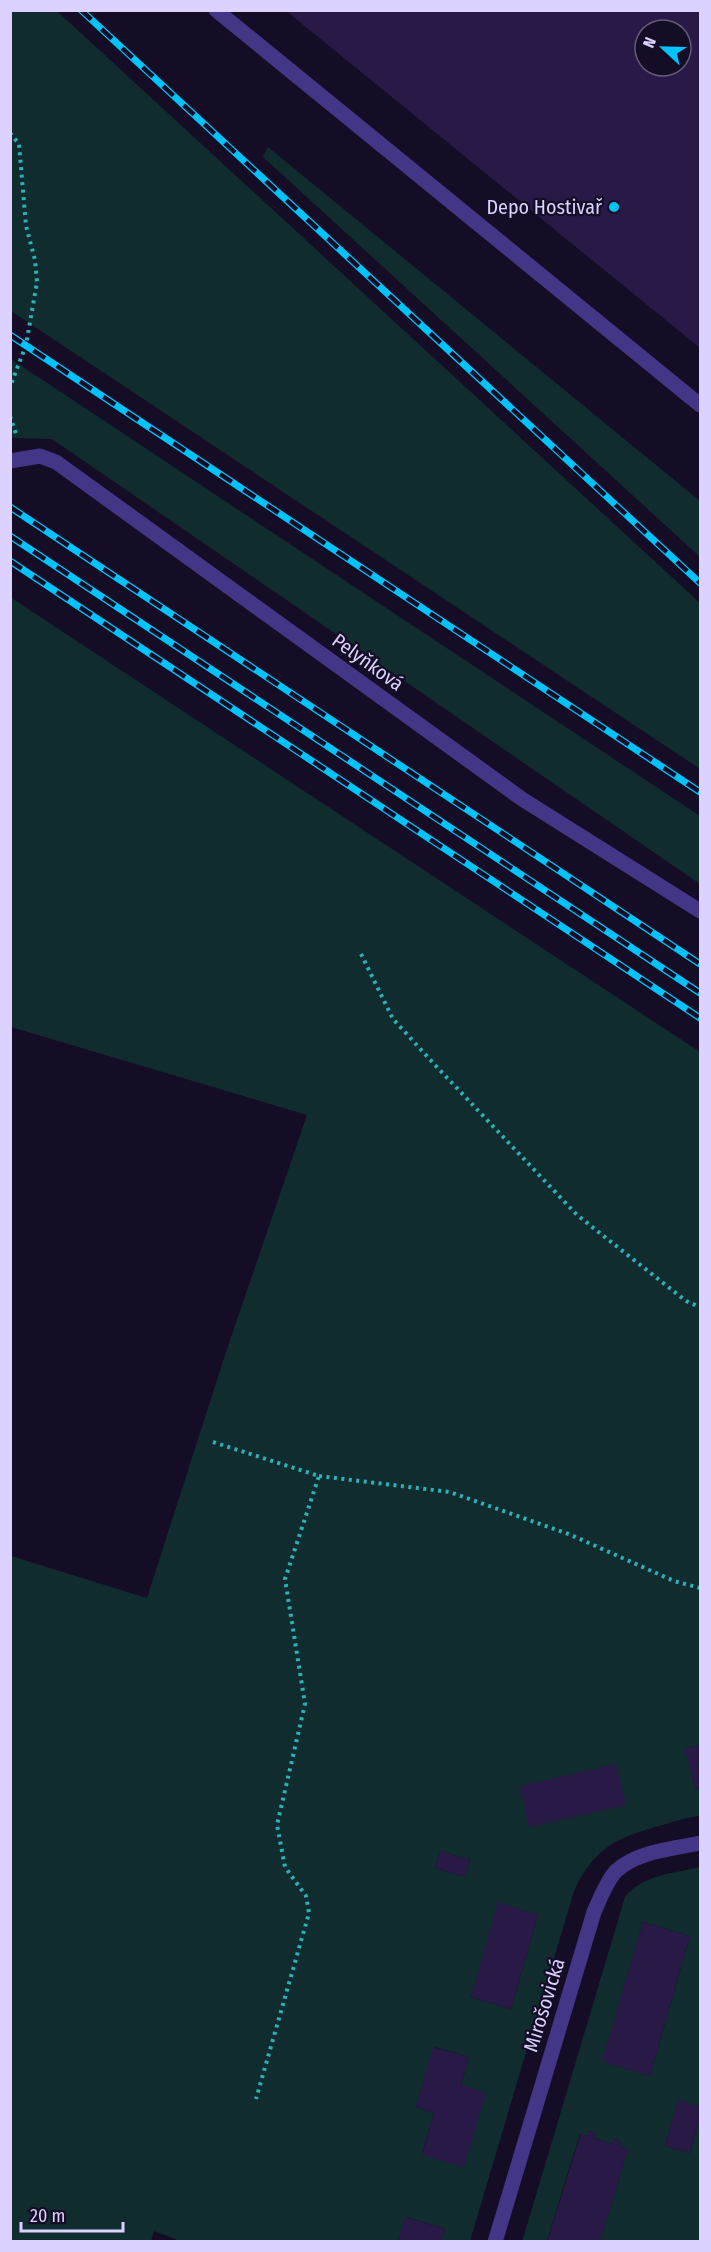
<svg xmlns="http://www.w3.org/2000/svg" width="711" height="2252" viewBox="0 0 711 2252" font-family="'Fira Sans Condensed',sans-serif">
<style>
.green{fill:#102c2f;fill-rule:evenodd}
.building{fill:#281946;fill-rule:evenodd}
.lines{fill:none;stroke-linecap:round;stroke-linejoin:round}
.path{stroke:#2ab1ba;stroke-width:4;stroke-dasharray:3 4.5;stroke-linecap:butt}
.lane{stroke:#443686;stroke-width:15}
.street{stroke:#443686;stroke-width:15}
.rail-casing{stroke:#00c3fc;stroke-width:7}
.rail{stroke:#140d25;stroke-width:4.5;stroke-dasharray:14;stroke-linecap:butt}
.poi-dot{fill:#00c3fc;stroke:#140d25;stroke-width:2}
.labels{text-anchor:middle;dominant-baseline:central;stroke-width:4.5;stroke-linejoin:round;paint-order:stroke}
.poi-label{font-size:20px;fill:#dcd1ff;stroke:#140d25;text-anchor:end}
.street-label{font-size:20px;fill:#dcd1ff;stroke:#140d25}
</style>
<rect width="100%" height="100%" fill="#140d25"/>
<g class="green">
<polygon points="10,11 57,11 700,603 700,769 11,311"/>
<polygon points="268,147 700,501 700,557 263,157"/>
<polygon points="11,359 700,816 700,884 52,439 11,438"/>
<path d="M10 597 700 1052V1745L686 1749 695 1789 700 1788V1816C687 1817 673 1822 659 1826 616 1838 594 1848 574 1891L470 2241H441L445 2229 406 2217 398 2241 183 2242 154 2231 151 2241H11V1556L147 1598 226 1352 307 1115 11 1027ZM440 1851 470 1860 465 1877 435 1868ZM499 1903 538 1915 511 2009 471 1997ZM434 2047 469 2057 461 2085 422 2154 434 2113 416 2107Z"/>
<path d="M700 1867V2107L678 2101 665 2146 690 2153 700 2118V2241H600L628 2149 619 2146 620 2141 615 2139 612 2144 593 2138 595 2133 589 2131 587 2136 580 2134 547 2241 522 2242 625 1897C642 1875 675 1873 700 1867ZM643 1922 690 1936 650 2076 603 2061Z"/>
</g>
<g class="building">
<path d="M285 10H700V348ZM645 30H681V66H645Z"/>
<polygon points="700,1745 700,1788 695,1789 685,1749"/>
<polygon points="616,1764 626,1805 529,1827 520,1786"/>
<polygon points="440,1851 470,1860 465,1877 435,1868"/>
<polygon points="498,1902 538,1915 511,2009 471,1997"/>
<polygon points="643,1922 690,1936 650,2076 602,2061"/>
<polygon points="433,2047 469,2057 461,2085 486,2093 464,2167 422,2155 434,2113 416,2107"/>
<polygon points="678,2100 700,2107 700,2118 690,2153 665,2146"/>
<polygon points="588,2131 595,2133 593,2138 612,2144 614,2139 620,2141 619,2146 628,2149 600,2242 547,2242 581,2133 587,2136"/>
<polygon points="405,2217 445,2229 441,2242 398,2242"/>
</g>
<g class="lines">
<g class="path">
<polyline points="10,133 19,144 26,226 35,260 37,282 26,345 10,387"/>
<polyline points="10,416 16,434"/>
<polyline points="361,954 393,1019 435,1065 577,1215 686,1301 700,1307"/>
<polyline points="213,1442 319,1476 285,1579 305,1704 277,1825 285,1867 306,1896 309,1913 256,2099"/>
<polyline points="319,1476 450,1492 571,1535 674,1581 700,1588"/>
</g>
<polyline class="lane" points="216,10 700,405"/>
<g class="street">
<polyline points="10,461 40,456 56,462 522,799 700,911"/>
<path d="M495 2242 594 1912C600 1899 606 1882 616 1871 637 1851 674 1849 700 1843"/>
</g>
<g class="rail-casing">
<g id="rail">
<polyline points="81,10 700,583"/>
<polyline points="10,335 700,792"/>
<polyline points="10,507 700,964"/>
<polyline points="10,536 700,993"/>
<polyline points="10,561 700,1018"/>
</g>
</g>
<use href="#rail" class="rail"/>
</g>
<circle class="poi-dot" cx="614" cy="207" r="6"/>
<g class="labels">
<g class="poi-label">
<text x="602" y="207">Depo Hostivař</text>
</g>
<g class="street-label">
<text transform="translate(368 662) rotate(36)">Pelyňková</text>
<text transform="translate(544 2005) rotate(-73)">Mirošovická</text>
</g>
</g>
<rect width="711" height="2252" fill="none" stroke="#dcd1ff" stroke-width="24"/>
<g transform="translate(663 48) rotate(292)"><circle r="28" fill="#140d25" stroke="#645b7c" stroke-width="1.5"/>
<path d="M0-4.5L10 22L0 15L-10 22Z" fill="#00c3fc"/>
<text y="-9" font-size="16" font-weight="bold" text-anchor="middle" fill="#dcd1ff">N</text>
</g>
<path d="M21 2222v9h102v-9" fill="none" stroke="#dcd1ff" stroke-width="3"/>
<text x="30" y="2222" font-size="18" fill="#dcd1ff" stroke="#140d25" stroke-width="4.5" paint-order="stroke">20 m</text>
</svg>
